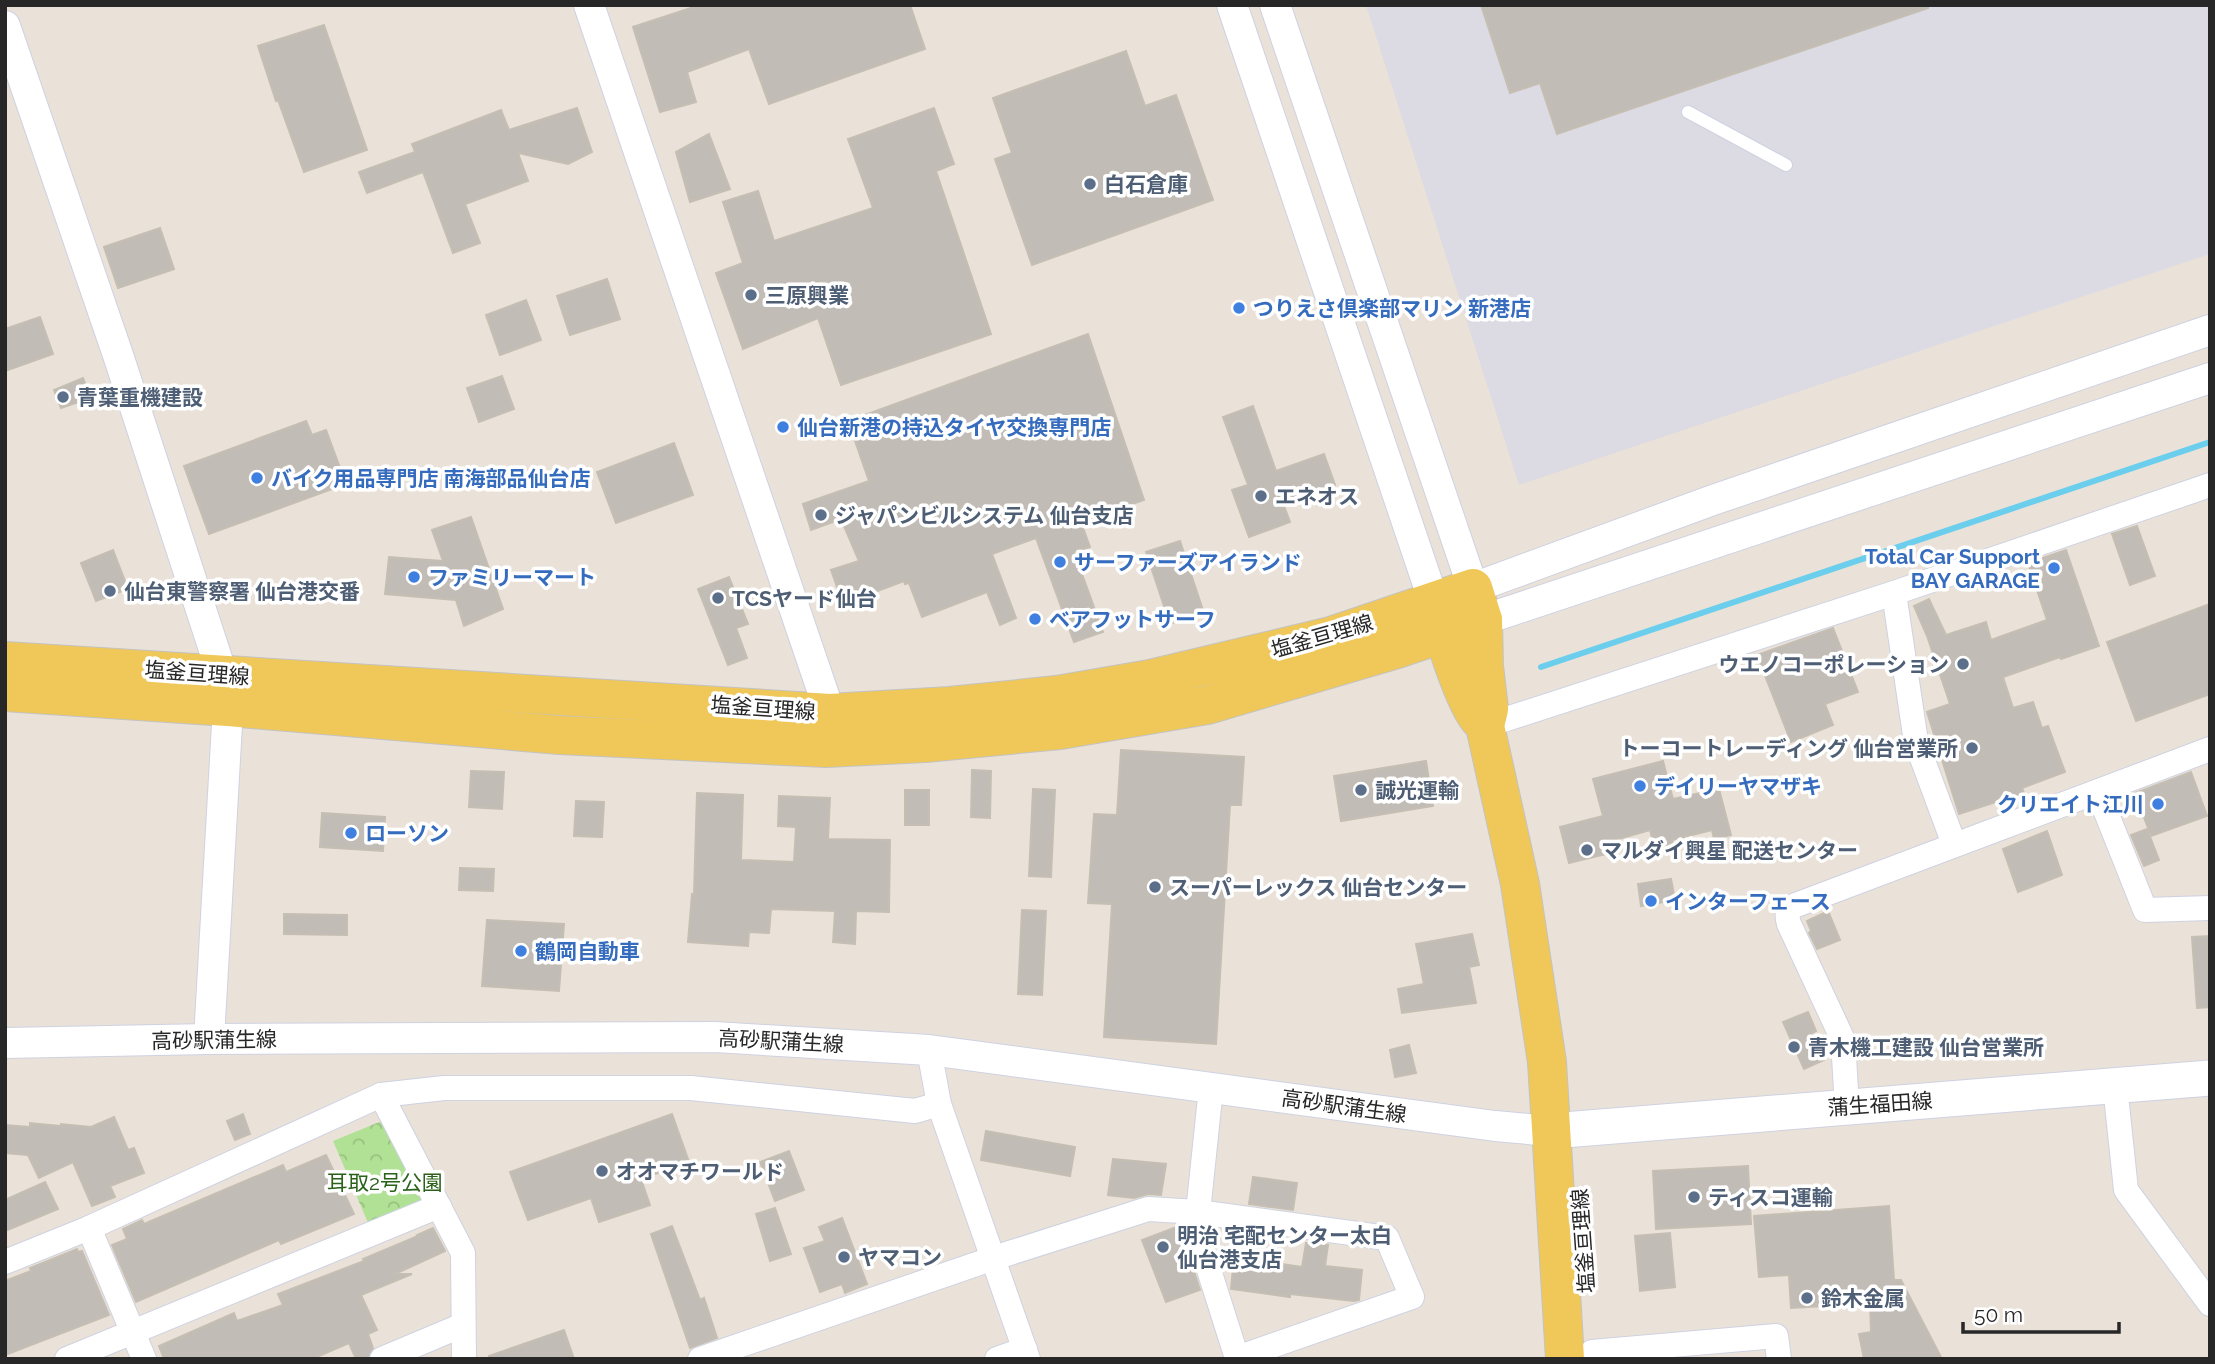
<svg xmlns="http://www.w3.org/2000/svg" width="2215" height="1364" viewBox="0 0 2215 1364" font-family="Raleway,'Noto Sans JP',sans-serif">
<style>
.industrial{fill:#dcdae2}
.park{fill:url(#park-crowns)}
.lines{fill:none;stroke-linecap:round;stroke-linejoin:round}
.stream{stroke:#6bceed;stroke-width:6}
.building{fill:#c2bcb6;stroke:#c5beb3;stroke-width:2}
.service-casing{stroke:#ced2e1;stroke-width:14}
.minor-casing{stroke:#ced2e1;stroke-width:26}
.tertiary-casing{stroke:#ced2e1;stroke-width:32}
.secondary-casing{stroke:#ced2e1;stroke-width:37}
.primary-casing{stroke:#c3c3c3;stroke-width:40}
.service{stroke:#fff;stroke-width:12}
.minor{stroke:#fff;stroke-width:24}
.tertiary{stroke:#fff;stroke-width:30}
.secondary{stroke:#fff;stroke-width:35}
.primary{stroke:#efc859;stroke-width:38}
.service-dot{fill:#5c6f8a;stroke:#fff;stroke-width:2.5}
.shop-dot{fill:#3f7fe0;stroke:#fff;stroke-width:2.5}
.labels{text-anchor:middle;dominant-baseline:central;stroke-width:7;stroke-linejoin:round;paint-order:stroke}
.service-label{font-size:21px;font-weight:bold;fill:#4e5e75;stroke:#fff;text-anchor:start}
.shop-label{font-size:21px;font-weight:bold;fill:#366cbe;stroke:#fff;text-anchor:start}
.street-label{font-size:21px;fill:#272727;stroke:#fff}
.park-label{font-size:21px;fill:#2b621a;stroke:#fff}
</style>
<defs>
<pattern id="park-crowns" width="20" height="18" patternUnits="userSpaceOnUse" patternTransform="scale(1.75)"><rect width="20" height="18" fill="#b1e195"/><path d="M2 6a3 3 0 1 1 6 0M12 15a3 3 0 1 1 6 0" fill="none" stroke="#98c180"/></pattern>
</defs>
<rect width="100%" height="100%" fill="#eae2d9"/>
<polygon class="industrial" points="1366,5 2210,5 2210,254 1519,485"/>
<polygon class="park" points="389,1118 431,1199 369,1225 333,1141"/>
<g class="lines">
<polyline class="stream" points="1541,667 2210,442"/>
</g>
<g class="building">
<polygon points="700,5 910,5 925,49 769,104 749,49 687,72 696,102 660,112 633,27"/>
<polygon points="1481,5 1928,5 1928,8 1557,134 1540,83 1510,93"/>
<polygon points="324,25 367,150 304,172 278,100 276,101 258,46"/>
<polygon points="1126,51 1145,106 1176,95 1213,200 1032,265 995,159 1012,153 993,98"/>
<polygon points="577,108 592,152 568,164 518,153 528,181 465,204 480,243 453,253 423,172 367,193 359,172 415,152 412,144 501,110 509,130"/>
<polygon points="934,108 954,164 936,171 991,334 841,385 818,318 743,349 716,273 743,263 723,202 758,191 774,241 873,208 848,139"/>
<polygon points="709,134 730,189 690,202 676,152"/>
<polygon points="160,228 174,269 118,288 104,247"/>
<polygon points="607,279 620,319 570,335 557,296"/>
<polygon points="526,300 541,340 500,355 486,315"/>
<polygon points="40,317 53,354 5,371 5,329"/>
<polygon points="1088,334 1144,500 1081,522 1090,547 1074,552 1103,632 1074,642 1036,538 992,554 1016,618 1000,625 987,592 922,617 909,583 905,584 904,581 843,604 831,570 859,561 841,519 811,530 803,504 869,481 848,421"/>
<polygon points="502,376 514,409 479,422 467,388"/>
<polygon points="83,378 91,398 61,408 54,390"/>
<polygon points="1253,406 1276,471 1324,454 1335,485 1283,503 1290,522 1249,537 1232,490 1248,485 1223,417"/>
<polygon points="306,421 312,435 326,430 346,484 209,534 184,466"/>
<polygon points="674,443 693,495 616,523 597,472"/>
<polygon points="471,517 503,609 464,626 456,600 385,594 389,557 443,561 432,530"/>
<polygon points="2137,526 2155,576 2130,585 2112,534"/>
<polygon points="1180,541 1204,613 1170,624 1146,552"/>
<polygon points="113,550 128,589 96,601 81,563"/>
<polygon points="2066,550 2099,646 2061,659 2060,657 2003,677 2013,708 2033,702 2042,728 2048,726 2065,772 2022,788 2024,793 1959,814 1927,712 1950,704 1927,636 1914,606 1929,599 1946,635 1986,622 1991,640 2047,620 2028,563"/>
<polygon points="729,577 748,624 736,628 747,658 728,665 698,589"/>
<polygon points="2210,604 2210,694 2136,721 2107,642"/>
<polygon points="1833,628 1858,692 1825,704 1833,725 1791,742 1757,655"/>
<polygon points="1121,750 1244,757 1241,805 1230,805 1216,1044 1104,1037 1112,904 1088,903 1094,814 1117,815"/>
<polygon points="1426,761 1433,806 1341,821 1334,776"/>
<polygon points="1663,761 1673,799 1719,789 1731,835 1714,839 1712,830 1672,840 1674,846 1655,850 1650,830 1608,842 1610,853 1569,863 1560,827 1603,816 1593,779"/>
<polygon points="972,770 991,771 990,818 971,817"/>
<polygon points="471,771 504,772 502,809 469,807"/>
<polygon points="2191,772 2207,816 2151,836 2135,793"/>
<polygon points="1033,789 1055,790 1051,877 1029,876"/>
<rect x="905" y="790" width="24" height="35"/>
<polygon points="697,793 743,795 741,860 794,862 796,827 778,826 779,796 830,798 828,839 890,840 889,912 856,911 855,944 833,942 835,911 771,909 769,933 749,932 748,946 688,942 692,894 694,894"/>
<polygon points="576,801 604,802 602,837 574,836"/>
<polygon points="322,813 385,817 383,851 320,847"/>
<polygon points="2147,829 2159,860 2144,866 2131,835"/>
<polygon points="2047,831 2062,875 2018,892 2003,849"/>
<polygon points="460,868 494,869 493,891 459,890"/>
<polygon points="1671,879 1675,900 1641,906 1638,884"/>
<polygon points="1022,910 1046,911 1042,995 1018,994"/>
<polygon points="1828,911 1840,940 1817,949 1809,933 1811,931 1807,921"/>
<polygon points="284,914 347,915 347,935 284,934"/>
<polygon points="487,920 564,924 559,991 482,986"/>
<polygon points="1472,934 1479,965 1469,967 1476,1003 1402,1013 1398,989 1424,984 1416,944"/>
<polygon points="2210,936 2210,1007 2197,1008 2192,937"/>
<polygon points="1808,1012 1816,1031 1812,1033 1824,1060 1804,1069 1783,1022"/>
<polygon points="1409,1045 1416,1073 1395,1077 1390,1050"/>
<polygon points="243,1114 250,1134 235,1140 227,1121"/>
<polygon points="672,1114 689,1162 641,1179 650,1205 599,1222 591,1198 528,1220 510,1172"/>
<polygon points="114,1117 128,1150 134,1148 144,1173 110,1186 115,1197 92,1206 73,1162 39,1178 28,1155 5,1153 5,1125 30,1127 30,1123 61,1126 61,1124 91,1127"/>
<polygon points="986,1131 1075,1147 1070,1176 981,1160"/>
<polygon points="789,1151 804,1190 775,1201 760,1162"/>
<polygon points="326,1155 354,1214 281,1244 279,1240 136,1302 112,1245 127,1239 123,1229 142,1220 144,1224 283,1165 286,1172"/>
<polygon points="1113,1159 1166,1164 1161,1195 1148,1194 1134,1198 1108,1195"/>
<polygon points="1748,1166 1751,1224 1656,1229 1653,1171"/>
<polygon points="1253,1177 1297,1183 1293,1210 1249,1204"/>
<polygon points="45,1182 58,1209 5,1231 5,1200"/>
<polygon points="1889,1206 1894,1280 1901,1280 1942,1359 1864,1359 1859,1334 1871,1332 1870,1299 1823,1301 1824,1306 1791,1308 1789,1275 1759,1277 1754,1216"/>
<polygon points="775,1208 791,1254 770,1261 756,1214"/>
<polygon points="842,1218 867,1284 845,1293 842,1284 820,1292 804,1248 825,1241 819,1227"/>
<polygon points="672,1226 700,1300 704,1298 717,1338 690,1348 651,1234"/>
<polygon points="1179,1226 1200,1290 1166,1302 1142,1240"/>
<polygon points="433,1228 445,1251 395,1274 412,1274 361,1295 377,1330 368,1334 373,1348 367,1359 356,1359 349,1343 312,1359 164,1359 159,1346 234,1313 237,1321 283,1305 278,1294 364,1261 363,1259 418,1236 417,1235"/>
<polygon points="1670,1233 1675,1287 1640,1291 1635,1236"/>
<polygon points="1306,1243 1328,1245 1325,1266 1362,1270 1359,1300 1354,1301 1290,1294 1290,1297 1231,1289 1234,1257 1302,1267"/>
<polygon points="77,1249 78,1252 82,1251 109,1315 5,1355 5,1281 31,1271 30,1268"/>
<polygon points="564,1330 574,1359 489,1359 489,1356"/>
</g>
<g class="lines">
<g class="service-casing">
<polyline id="service" points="1688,112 1786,165"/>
</g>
<g class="minor-casing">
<g id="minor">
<polyline points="1894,593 1916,742 1954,844"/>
<polyline points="1485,726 1894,593 2210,485"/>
<polyline points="2098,792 2145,910 2210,908"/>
<polyline points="929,1050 939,1104 1028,1359"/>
<polyline points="2115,1086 2126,1190 2210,1304"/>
<polyline points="381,1095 463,1253 464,1359"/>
<path d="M1847 1107 1843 1040 1789 924C1786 914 1787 910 1796 905 1934 852 2072 802 2210 749"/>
<polyline points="89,1228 144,1359"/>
<polyline points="5,1262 89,1228 381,1095 444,1088 691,1088 915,1111 939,1104"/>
<polyline points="1592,1352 1776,1336 1779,1359"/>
<polyline points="67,1359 439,1206"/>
<polyline points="382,1359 463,1325"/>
<polyline points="700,1359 994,1258 1148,1209 1198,1212 1387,1238 1412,1297 1237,1358 1195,1226 1198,1212 1211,1088"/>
<polyline points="997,1359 1025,1349"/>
</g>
</g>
<g class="tertiary-casing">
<g id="tertiary">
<polyline points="589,5 830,713"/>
<polyline points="1232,5 1434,602"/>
<polyline points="1275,5 1473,588 1713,500 2210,330"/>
<polyline points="5,26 118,355 222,674 228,707 209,1039"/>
<polyline points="1483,620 2210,378"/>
<polyline points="5,1043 209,1039 715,1037 929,1050 1495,1126 1551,1131"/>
</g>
</g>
<g class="secondary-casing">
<polyline id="secondary" points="1551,1131 2210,1078"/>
</g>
<g class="primary-casing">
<g id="primary">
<path d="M1436 609C1443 633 1464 703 1479 719"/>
<polyline points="5,661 830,713 950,706 1057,695 1150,679 1331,636 1473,588 1483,620 1484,666 1489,709 1485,726 1520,884 1547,1062 1565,1359"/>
<polyline points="5,692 228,707 560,735 826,748 925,743 1060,730 1207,705 1397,649 1483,620"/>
</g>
</g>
<use href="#service" class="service"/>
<use href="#minor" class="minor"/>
<use href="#tertiary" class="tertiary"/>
<use href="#secondary" class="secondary"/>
<use href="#primary" class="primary"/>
</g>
<g class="service-dot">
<circle cx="1090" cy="184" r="7"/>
<circle cx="751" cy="295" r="7"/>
<circle cx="63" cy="397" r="7"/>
<circle cx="1261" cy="496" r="7"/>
<circle cx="821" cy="515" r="7"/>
<circle cx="110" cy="591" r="7"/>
<circle cx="718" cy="598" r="7"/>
<circle cx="1963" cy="664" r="7"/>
<circle cx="1972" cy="748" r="7"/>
<circle cx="1361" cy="790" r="7"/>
<circle cx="1587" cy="850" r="7"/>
<circle cx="1155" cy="887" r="7"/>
<circle cx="1794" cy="1047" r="7"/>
<circle cx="602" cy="1171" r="7"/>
<circle cx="1694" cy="1197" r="7"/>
<circle cx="1163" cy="1247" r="7"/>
<circle cx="844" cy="1257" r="7"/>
<circle cx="1807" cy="1298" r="7"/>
</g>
<g class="shop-dot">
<circle cx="1239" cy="308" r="7"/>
<circle cx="783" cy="427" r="7"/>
<circle cx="257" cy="478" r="7"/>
<circle cx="1060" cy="562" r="7"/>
<circle cx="2054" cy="568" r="7"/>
<circle cx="414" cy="577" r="7"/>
<circle cx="1035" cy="619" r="7"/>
<circle cx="1640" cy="786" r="7"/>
<circle cx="2158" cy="804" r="7"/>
<circle cx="351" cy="833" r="7"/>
<circle cx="1651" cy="901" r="7"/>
<circle cx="521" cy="951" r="7"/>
</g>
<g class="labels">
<g class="service-label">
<text x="1104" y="184">白石倉庫</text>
<text x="765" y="295">三原興業</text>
<text x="77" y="397">青葉重機建設</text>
<text x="1275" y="496">エネオス</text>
<text x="835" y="515">ジャパンビルシステム 仙台支店</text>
<text x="124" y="591">仙台東警察署 仙台港交番</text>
<text x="732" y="598">TCSヤード仙台</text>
<text x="1949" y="664" text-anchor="end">ウエノコーポレーション</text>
<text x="1958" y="748" text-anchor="end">トーコートレーディング 仙台営業所</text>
<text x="1375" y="790">誠光運輸</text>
<text x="1601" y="850">マルダイ興星 配送センター</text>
<text x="1169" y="887">スーパーレックス 仙台センター</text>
<text x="1808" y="1047">青木機工建設 仙台営業所</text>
<text x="616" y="1171">オオマチワールド</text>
<text x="1708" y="1197">ティスコ運輸</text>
<text x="1177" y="1235">明治 宅配センター太白<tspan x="1177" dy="24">仙台港支店</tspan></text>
<text x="858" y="1257">ヤマコン</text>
<text x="1821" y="1298">鈴木金属</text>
</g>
<g class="shop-label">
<text x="1253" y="308">つりえさ倶楽部マリン 新港店</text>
<text x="797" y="427">仙台新港の持込タイヤ交換専門店</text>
<text x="271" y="478">バイク用品専門店 南海部品仙台店</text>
<text x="2040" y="556" text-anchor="end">Total Car Support<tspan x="2040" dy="24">BAY GARAGE</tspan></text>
<text x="1074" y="562">サーファーズアイランド</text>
<text x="428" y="577">ファミリーマート</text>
<text x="1049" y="619">ベアフットサーフ</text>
<text x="1654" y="786">デイリーヤマザキ</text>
<text x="2144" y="804" text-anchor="end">クリエイト江川</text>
<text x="365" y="833">ローソン</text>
<text x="1665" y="901">インターフェース</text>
<text x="535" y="951">鶴岡自動車</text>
</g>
<g class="street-label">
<text transform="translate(1322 636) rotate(-16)">塩釜亘理線</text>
<text transform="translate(197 673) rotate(4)">塩釜亘理線</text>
<text transform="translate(763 708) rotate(4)">塩釜亘理線</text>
<text transform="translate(214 1040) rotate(-1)">高砂駅蒲生線</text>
<text transform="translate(781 1041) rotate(3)">高砂駅蒲生線</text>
<text transform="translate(1880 1104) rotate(-4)">蒲生福田線</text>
<text transform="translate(1344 1106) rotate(8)">高砂駅蒲生線</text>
<text transform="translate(1583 1241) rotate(-94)">塩釜亘理線</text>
</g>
<g class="park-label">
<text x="385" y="1182">耳取2号公園</text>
</g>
</g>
<rect width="2215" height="1364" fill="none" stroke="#272727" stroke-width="14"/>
<path d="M1963 1322v10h156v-10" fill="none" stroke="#272727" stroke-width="3.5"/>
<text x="1974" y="1322" font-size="21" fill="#272727" stroke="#ffffff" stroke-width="5" paint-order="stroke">50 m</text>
</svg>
